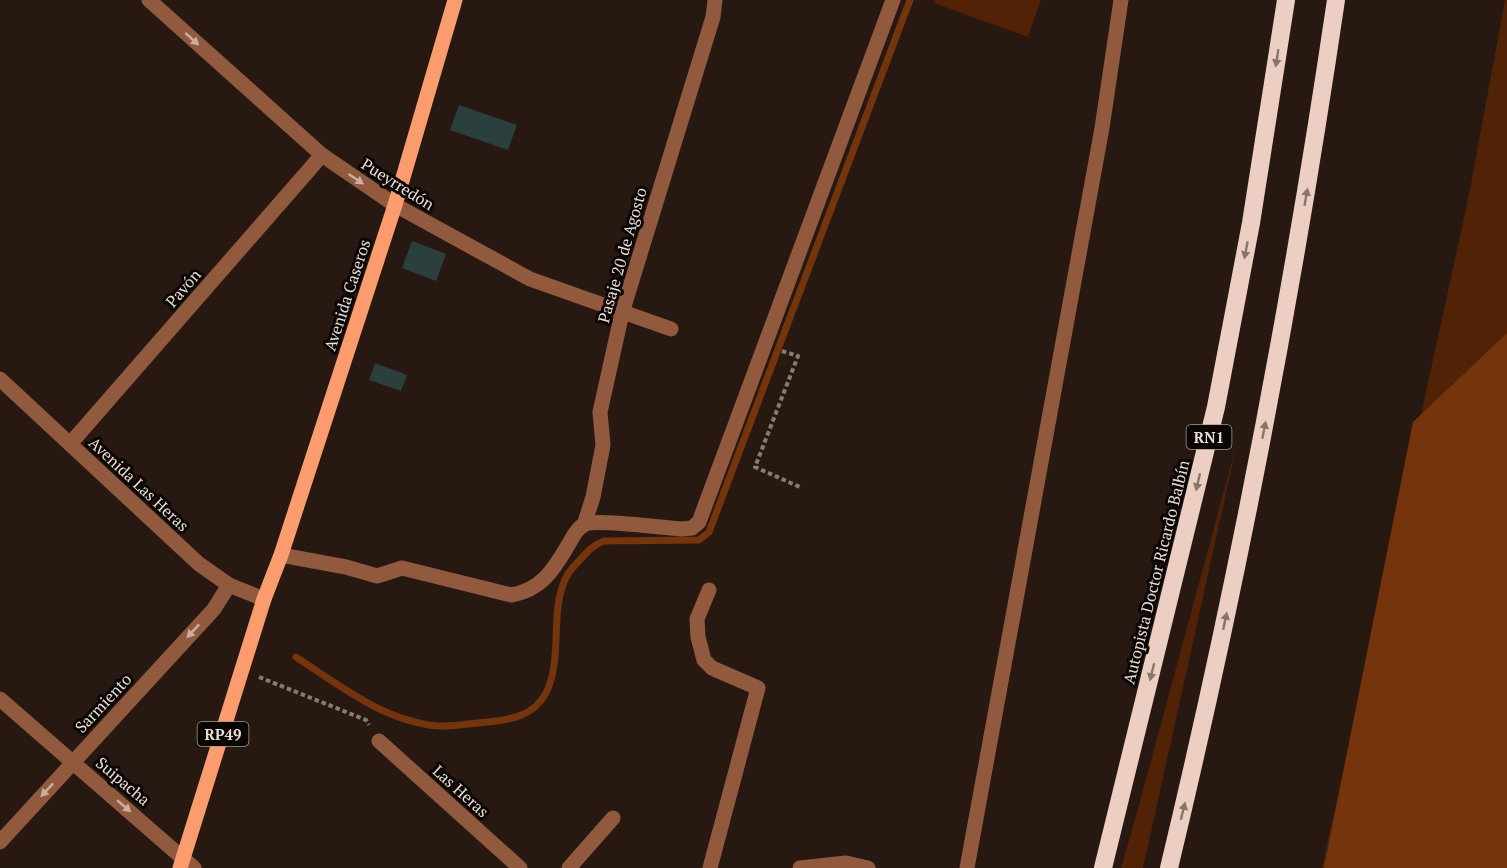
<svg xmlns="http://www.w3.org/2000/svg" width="1507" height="868" viewBox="0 0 1507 868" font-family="'PT Serif',serif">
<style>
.green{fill:#512206}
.water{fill:#74340c}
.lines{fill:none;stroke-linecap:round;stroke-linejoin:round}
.stream{stroke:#74340c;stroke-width:7}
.building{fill:#2b3f3f}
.path{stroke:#877b75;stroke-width:4;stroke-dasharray:4.5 3;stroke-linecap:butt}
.minor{stroke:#91593d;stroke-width:15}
.major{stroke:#fa9c6d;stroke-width:15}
.highway{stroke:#eccfc2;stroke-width:18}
.oneway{fill:#c9afa2}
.oneway2{fill:#87756c}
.labels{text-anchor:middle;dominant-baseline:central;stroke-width:6;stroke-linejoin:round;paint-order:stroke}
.shield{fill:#0b0604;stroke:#a59c98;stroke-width:1.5}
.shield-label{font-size:15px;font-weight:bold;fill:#e7ddd8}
.street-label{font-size:16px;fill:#e7ddd8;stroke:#0b0604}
</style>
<rect width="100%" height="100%" fill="#271912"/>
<g class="green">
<polygon points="936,0 1041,0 1028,37 934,3"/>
<polygon points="1505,0 1507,0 1507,868 1322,868 1469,195"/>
<polygon points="1237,443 1143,868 1121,868 1136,816"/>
</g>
<polygon class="water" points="1507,333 1507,868 1324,868 1413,422"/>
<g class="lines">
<path class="stream" d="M296 657C340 686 384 721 438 726 454 727 472 723 487 722 510 720 534 716 546 693 564 657 548 608 568 574 571 569 576 564 580 560 588 551 593 545 604 541L699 540 709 532 910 0"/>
</g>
<g class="building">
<polygon points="459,105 517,125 508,150 450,130"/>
<polygon points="412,241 446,254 436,281 402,268"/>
<polygon points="375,363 407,375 401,391 369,380"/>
</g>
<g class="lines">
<g class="path">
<polyline points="782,351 798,356 755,467 802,488"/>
<polyline points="259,677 366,720 369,725"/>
</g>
<g class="minor">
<polyline points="149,0 322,155 395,205 530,279 671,329"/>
<polyline points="0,379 199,564 229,585 264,599"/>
<polyline points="70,444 322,155"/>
<polyline points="584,525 593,497 603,445 600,412 622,313 713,17 715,0"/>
<path d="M281 555 346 567 377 576 402 568 511 595C543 590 555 567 570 542 573 536 579 527 585 524 598 519 663 528 682 529L692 528 699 522 893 0"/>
<polyline points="709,590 697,619 698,637 704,660 712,668 758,688 710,868"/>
<polyline points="0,699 194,868"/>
<polyline points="379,741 520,868"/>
<polyline points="0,842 214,609 229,585"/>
<polyline points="569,868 613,818"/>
<polyline points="800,868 846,863 868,868"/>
<polyline points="967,868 1102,128 1121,0"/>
</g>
<polyline class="major" points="180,868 264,599 281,555 395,205 455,0"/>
<g class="highway">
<polyline points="1103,868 1216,407 1251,223 1286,0"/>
<path d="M1169 868C1238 581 1293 292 1336 0"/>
</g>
</g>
<defs><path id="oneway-solid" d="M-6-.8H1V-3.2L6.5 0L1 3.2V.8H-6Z" transform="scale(1.5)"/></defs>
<g class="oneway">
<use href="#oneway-solid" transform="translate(192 39) rotate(42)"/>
<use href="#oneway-solid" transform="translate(356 179) rotate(34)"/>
<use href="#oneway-solid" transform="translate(193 631) rotate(133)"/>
<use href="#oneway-solid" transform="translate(47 790) rotate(133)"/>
<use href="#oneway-solid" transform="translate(124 806) rotate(40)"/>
</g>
<g class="oneway2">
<use href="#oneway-solid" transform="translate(1277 58) rotate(99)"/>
<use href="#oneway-solid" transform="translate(1306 197) rotate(-80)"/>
<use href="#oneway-solid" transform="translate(1246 250) rotate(101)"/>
<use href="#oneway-solid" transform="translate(1264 430) rotate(-79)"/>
<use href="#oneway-solid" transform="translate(1198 482) rotate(103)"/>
<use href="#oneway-solid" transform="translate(1225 621) rotate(-78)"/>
<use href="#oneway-solid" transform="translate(1152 672) rotate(104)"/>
<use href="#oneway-solid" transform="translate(1183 811) rotate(-76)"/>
</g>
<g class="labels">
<g class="shield">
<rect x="1186.5" y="425" width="45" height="24" rx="4.5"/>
<rect x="197.5" y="722" width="51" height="24" rx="4.5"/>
</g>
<g class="shield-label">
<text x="1209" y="437">RN1</text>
<text x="223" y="734">RP49</text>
</g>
<g class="street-label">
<text transform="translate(398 184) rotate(32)">Pueyrredón</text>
<text transform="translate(622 255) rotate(-74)">Pasaje 20 de Agosto</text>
<text transform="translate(183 288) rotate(-49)">Pavón</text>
<text transform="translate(347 295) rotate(-72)">Avenida Caseros</text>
<text transform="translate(139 484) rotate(43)">Avenida Las Heras</text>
<text transform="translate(1156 572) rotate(-76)">Autopista Doctor Ricardo Balbín</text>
<text transform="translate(103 703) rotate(-47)">Sarmiento</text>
<text transform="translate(123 781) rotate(40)">Suipacha</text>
<text transform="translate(461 791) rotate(42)">Las Heras</text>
</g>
</g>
</svg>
